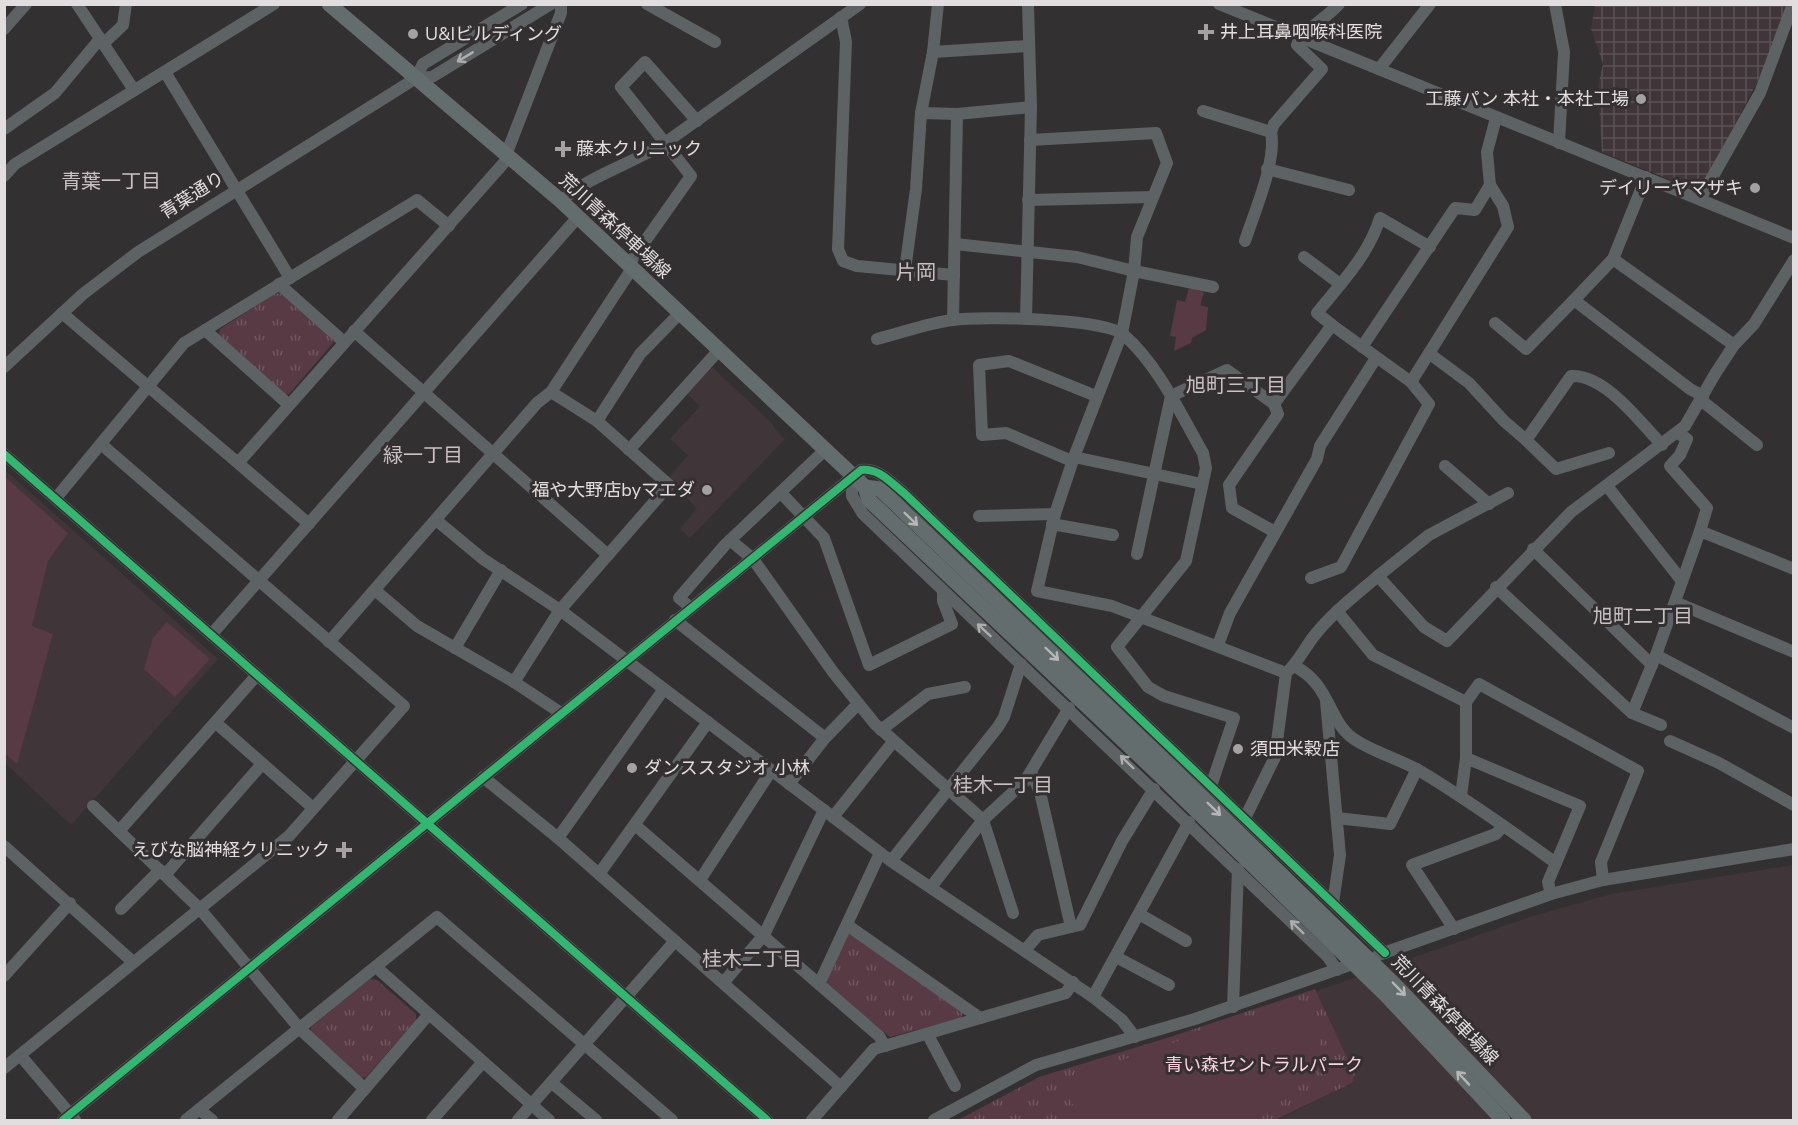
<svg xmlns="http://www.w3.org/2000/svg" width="1798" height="1125" viewBox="0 0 1798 1125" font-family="'Nunito Sans','Noto Sans JP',sans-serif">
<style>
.built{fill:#403539}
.industrial{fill:url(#industrial-grid)}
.grass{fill:url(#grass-tufts)}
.garden{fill:#583a44}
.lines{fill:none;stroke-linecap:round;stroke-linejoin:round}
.minor{stroke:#5d6264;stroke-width:12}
.major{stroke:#646d6d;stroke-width:15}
.major-bridge{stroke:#646d6d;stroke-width:15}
.cycleway-casing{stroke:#342f30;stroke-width:11}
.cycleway{stroke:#33b770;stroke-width:8}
.oneway{stroke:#adacae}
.oneway2{stroke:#b6b6b7}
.poi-dot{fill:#a5a1a2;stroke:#342f30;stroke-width:2}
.labels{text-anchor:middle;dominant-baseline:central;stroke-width:6;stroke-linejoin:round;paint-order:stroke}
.poi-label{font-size:18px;fill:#e2dedf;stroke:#342f30;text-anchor:start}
.street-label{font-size:18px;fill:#e2dedf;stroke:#342f30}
.park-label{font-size:18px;fill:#fdd1df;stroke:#342f30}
.neighbourhood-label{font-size:20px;fill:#c8c1c3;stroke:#342f30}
</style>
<defs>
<pattern id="industrial-grid" width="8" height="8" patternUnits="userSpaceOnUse" patternTransform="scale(1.5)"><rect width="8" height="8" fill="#403539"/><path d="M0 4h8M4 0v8" fill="none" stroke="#5b5255"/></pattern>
<pattern id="grass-tufts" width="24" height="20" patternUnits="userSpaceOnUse" patternTransform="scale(1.5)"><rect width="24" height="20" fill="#583a44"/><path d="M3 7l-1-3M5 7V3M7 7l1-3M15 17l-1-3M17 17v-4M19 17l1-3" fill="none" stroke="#70565f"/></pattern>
</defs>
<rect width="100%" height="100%" fill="#333031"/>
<g class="built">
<polygon points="708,368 713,368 773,424 774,428 785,439 690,538 680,529 697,508 675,487 677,484 669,477 688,455 670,439 700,406 685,392"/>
<polygon points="4,469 218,659 71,825 5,763"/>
<polygon points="1793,865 1793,1120 1277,1120 1352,1083 1355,1074 1316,991 1533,916 1611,894"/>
</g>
<polygon class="industrial" points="1789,4 1769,59 1700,192 1602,152 1598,86 1603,64 1591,29 1595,5"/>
<g class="grass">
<polygon points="1189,288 1204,292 1200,306 1185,302"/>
<polygon points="280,293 333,340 333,343 289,394 285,395 219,335 220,329 275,294"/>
<polygon points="852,933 963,1011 962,1018 890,1037 827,985 827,979 847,934"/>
<polygon points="370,979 377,980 416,1014 416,1020 366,1077 361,1078 311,1034 311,1027"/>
<polygon points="1315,989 1355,1074 1352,1083 1275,1120 958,1120 1039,1077 1167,1038"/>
</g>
<g class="garden">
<polygon points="1177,300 1208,307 1206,330 1192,338 1191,343 1174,351 1176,337 1170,336"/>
<polygon points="5,477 68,533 48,561 32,626 53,634 17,764 4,753"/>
<polygon points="167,622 210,659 175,697 144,669 153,638"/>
<polygon points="1301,1000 1320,1041 1320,1059 1302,1082 1279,1103 1259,1115 1248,1120 1080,1120 1065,1088 1071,1077"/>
</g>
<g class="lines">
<g class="minor">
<polyline points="77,4 134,90"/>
<polyline points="647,4 715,42"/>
<polyline points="1219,4 1794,238"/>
<polyline points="1555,4 1564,52 1559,143"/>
<polyline points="841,17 846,42 838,249 843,261 857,266 954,275"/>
<polyline points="4,29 26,4"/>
<polyline points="103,44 123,25 126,4"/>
<polyline points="933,52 1028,46"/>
<polyline points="1379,69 1430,4"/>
<polyline points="165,72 290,278"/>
<polyline points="416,78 432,77 551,4"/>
<path d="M1203 111 1271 132C1277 161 1254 213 1245 241"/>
<polyline points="921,113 957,114 1031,107"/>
<polyline points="4,129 55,93 99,40"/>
<path d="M1271 132 1274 124 1322 69 1297 45C1304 29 1327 18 1339 4"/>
<polyline points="1030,140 1156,133 1167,163 1137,237 1134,271 1213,287"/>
<polyline points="506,155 561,13 561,4"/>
<polyline points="1267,169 1349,190"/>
<polyline points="4,176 15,164 274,4"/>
<polyline points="1646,177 1613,259 1574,300 1690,389 1703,396"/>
<polyline points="1700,199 1760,93 1793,4"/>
<polyline points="1028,200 1153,197"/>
<path d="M561 201C591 175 631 164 665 143L860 4"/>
<polyline points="955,244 1077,257 1134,271 1122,333 1074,457 1055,514 1037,591 1112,606 1286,673"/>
<polyline points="1304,257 1340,284"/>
<polyline points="1613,259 1734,345"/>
<polyline points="629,264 691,176 621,87 645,62 697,121"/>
<polyline points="905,270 916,189 921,113 933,52 938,4"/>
<polyline points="279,284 344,342"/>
<polyline points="62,313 238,463 509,157"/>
<polyline points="1026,319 1031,107 1028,4"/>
<polyline points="953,320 957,114"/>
<polyline points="1495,323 1526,349 1574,300"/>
<path d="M1332 325 1317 313C1341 283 1368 256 1380 218L1430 247"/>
<polyline points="205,330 289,405"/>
<polyline points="354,331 608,555"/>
<path d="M877 339C902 333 927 323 953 320 981 316 1105 318 1124 335 1159 366 1180 413 1203 453L1206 468 1186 561 1117 647 1148 687 1164 696 1234 718 1211 786"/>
<polyline points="1362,347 1455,208 1475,210 1490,185"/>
<path d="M1430 354 1469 383 1504 421 1526 440 1571 376C1605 374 1640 422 1662 445"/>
<polyline points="4,367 83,294 138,252 394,92 416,78 423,64 522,4"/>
<polyline points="1171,396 1227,370 1274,404 1332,325 1411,382 1508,227 1503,206 1490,185 1487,152 1496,118"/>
<polyline points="1701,400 1757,445"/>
<polyline points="1274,404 1278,414 1229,485 1232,508 1275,532"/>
<polyline points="597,421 640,354 680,313"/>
<polyline points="1678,433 1687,439 1680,455 1670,466 1707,508 1700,531"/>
<polyline points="1526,440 1556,469 1609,453"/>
<polyline points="629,450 719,350"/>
<polyline points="4,454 767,1120"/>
<polyline points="1074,457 1202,484"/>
<polyline points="1072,461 1006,433 982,435 979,365 1009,361 1096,396"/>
<polyline points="238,463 309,524"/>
<polyline points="1445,466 1489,504"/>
<polyline points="852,475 852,496 863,514 1328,957 1337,970"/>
<polyline points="1607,486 1682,581"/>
<polyline points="781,493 824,538 869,665 952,624 943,601 943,592"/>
<polyline points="56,498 184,343 417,200 449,226"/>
<polyline points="979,516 1055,514"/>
<polyline points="436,520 483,559 560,610 891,861 1093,997 1122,1020 1135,1037"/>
<polyline points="1052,524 1113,535"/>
<polyline points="730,540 753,559 833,672 875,724 983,820 1013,913"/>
<polyline points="1533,549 1652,665"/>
<polyline points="1137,554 1171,396"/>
<polyline points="1378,576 1429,535 1508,493"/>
<polyline points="1311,578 1341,567 1429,404 1411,382"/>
<polyline points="1496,587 1632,713 1661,725"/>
<polyline points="376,591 417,626 514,682 561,713"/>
<polyline points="1675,602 1794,652"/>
<polyline points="691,608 679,598 725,545 825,450"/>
<polyline points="1337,611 1373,655 1466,702"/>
<polyline points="675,620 825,738"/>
<polyline points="211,635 578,217"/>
<polyline points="329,642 537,403 551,392 633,267"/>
<polyline points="1218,645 1230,613 1317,459 1320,446 1376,358"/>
<polyline points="455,648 501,570"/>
<polyline points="1656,655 1794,728"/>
<path d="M1294 666C1331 684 1328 722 1354 739 1373 752 1399 759 1420 771 1467 799 1511 831 1556 863L1548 882 1551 894"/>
<polyline points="514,682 560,610 669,485 597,421 551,392"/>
<polyline points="664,689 558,838 841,1087"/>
<polyline points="1326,701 1340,855 1333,903"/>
<polyline points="1632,713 1656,655 1700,531 1794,569"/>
<polyline points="216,723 313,808"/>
<polyline points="881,730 928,694 965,687"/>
<polyline points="1670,741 1719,763 1794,805"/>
<polyline points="1466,758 1580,806 1556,863"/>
<polyline points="483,777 558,838"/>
<polyline points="789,784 825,738 858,704"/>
<polyline points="1461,796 1466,758 1466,702 1479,684 1638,771 1601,862 1603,880"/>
<polyline points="93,806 200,909 300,1029 365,1089"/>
<polyline points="833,817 893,742"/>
<path d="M1245 818 1275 757 1286 673C1298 663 1304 649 1314 636 1332 613 1356 595 1378 576L1424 627 1447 641 1571 512 1685 426 1715 374 1734 345 1754 324 1794 260"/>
<polyline points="1337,818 1390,824 1417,769"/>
<polyline points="635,825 879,1036 885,1046"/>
<polyline points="119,831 257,675"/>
<polyline points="4,846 133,962"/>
<polyline points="891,861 998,727 1004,717 1021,664"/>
<polyline points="599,874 708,722"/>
<polyline points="165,875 262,764"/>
<polyline points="700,880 771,771"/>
<polyline points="931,887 983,820 1025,781 1069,708"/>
<polyline points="121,909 160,870"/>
<polyline points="1139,914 1186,941"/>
<polyline points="847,925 980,1018"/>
<polyline points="1071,927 1080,925 1122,841 1154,789"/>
<polyline points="1454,929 1412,865 1496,834 1503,826"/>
<polyline points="1026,949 1038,935 1071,927 1040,792 1031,772"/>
<polyline points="1378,955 1551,894 1603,880 1794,849"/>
<polyline points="1116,957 1169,985"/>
<polyline points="376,967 549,1120"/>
<polyline points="4,976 70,903"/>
<polyline points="723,983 764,935 824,810"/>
<polyline points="819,984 880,853"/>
<polyline points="1093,997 1189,822"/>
<polyline points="1233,1007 1238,869"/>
<polyline points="928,1035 955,1086"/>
<polyline points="20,1055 75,1120"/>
<polyline points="4,1068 289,836 404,706 101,444"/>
<polyline points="552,1083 596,1120"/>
<polyline points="200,1110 212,1120"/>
<path d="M63 1120 861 470C879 468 890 482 904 493L1385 953"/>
<polyline points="186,1120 437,917 672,1120"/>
<polyline points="338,1120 429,1014"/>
<polyline points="432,1120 483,1062"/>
<polyline points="518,1120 675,941"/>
<polyline points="812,1120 874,1049 1066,993 1073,982"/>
<polyline points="934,1120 1036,1065 1195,1019 1361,961"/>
</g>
<g class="major">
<polyline points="329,4 561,201 865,487 869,500 1163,778"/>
<polyline points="865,487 880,489 1172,768"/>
</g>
<g class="major-bridge">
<polyline points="1172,768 1395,985 1524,1120"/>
<polyline points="1163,778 1386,995 1503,1120"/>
</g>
<g class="cycleway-casing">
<g id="cycleway">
<polyline points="4,454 767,1120"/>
<path d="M63 1120 861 470C879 468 890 482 904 493L1385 953"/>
</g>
</g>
<use href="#cycleway" class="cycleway"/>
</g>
<defs><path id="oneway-shaft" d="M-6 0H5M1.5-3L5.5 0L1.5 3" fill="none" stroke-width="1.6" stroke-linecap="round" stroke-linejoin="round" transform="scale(1.5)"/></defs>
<g class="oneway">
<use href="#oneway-shaft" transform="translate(465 57) rotate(149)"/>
<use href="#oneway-shaft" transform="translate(984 630) rotate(-137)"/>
<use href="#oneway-shaft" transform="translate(1127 762) rotate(-136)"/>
<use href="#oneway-shaft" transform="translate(1297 927) rotate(-136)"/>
</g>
<g class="oneway2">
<use href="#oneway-shaft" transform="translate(911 519) rotate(44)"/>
<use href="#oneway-shaft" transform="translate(1052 654) rotate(44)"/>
<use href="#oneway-shaft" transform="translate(1214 809) rotate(44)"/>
<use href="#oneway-shaft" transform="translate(1399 989) rotate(46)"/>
<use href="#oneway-shaft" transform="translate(1463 1078) rotate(-133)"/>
</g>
<g class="poi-dot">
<path d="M1203 23h6v6h6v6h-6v6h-6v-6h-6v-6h6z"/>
<circle cx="413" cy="34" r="6"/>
<circle cx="1641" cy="99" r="6"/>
<path d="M560 140h6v6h6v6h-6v6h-6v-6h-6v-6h6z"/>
<circle cx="1755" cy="188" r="6"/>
<circle cx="707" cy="490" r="6"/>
<circle cx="1238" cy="749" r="6"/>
<circle cx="632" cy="768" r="6"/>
<path d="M341 841h6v6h6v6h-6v6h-6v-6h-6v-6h6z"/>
</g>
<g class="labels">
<g class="poi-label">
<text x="1220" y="32">井上耳鼻咽喉科医院</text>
<text x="425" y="34">U&amp;Iビルディング</text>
<text x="1629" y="99" text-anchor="end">工藤パン 本社・本社工場</text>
<text x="576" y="149">藤本クリニック</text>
<text x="1743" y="188" text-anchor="end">デイリーヤマザキ</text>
<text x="695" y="490" text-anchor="end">福や大野店byマエダ</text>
<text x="1250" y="749">須田米穀店</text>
<text x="644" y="768">ダンススタジオ 小林</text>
<text x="330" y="850" text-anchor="end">えびな脳神経クリニック</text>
</g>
<g class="street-label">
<text transform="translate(192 195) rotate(-32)">青葉通り</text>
<text transform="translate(615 226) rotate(43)">荒川青森停車場線</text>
<text transform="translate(1445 1010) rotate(46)">荒川青森停車場線</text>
</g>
<g class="park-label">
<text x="1264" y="1065">青い森セントラルパーク</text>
</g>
<g class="neighbourhood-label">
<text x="111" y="181">青葉一丁目</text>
<text x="916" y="272">片岡</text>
<text x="1236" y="385">旭町三丁目</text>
<text x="423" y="455">緑一丁目</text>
<text x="1643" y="616">旭町二丁目</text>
<text x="1003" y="785">桂木一丁目</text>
<text x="752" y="959">桂木二丁目</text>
</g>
</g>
<rect width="1798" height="1125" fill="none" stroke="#e2dedf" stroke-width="12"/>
</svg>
